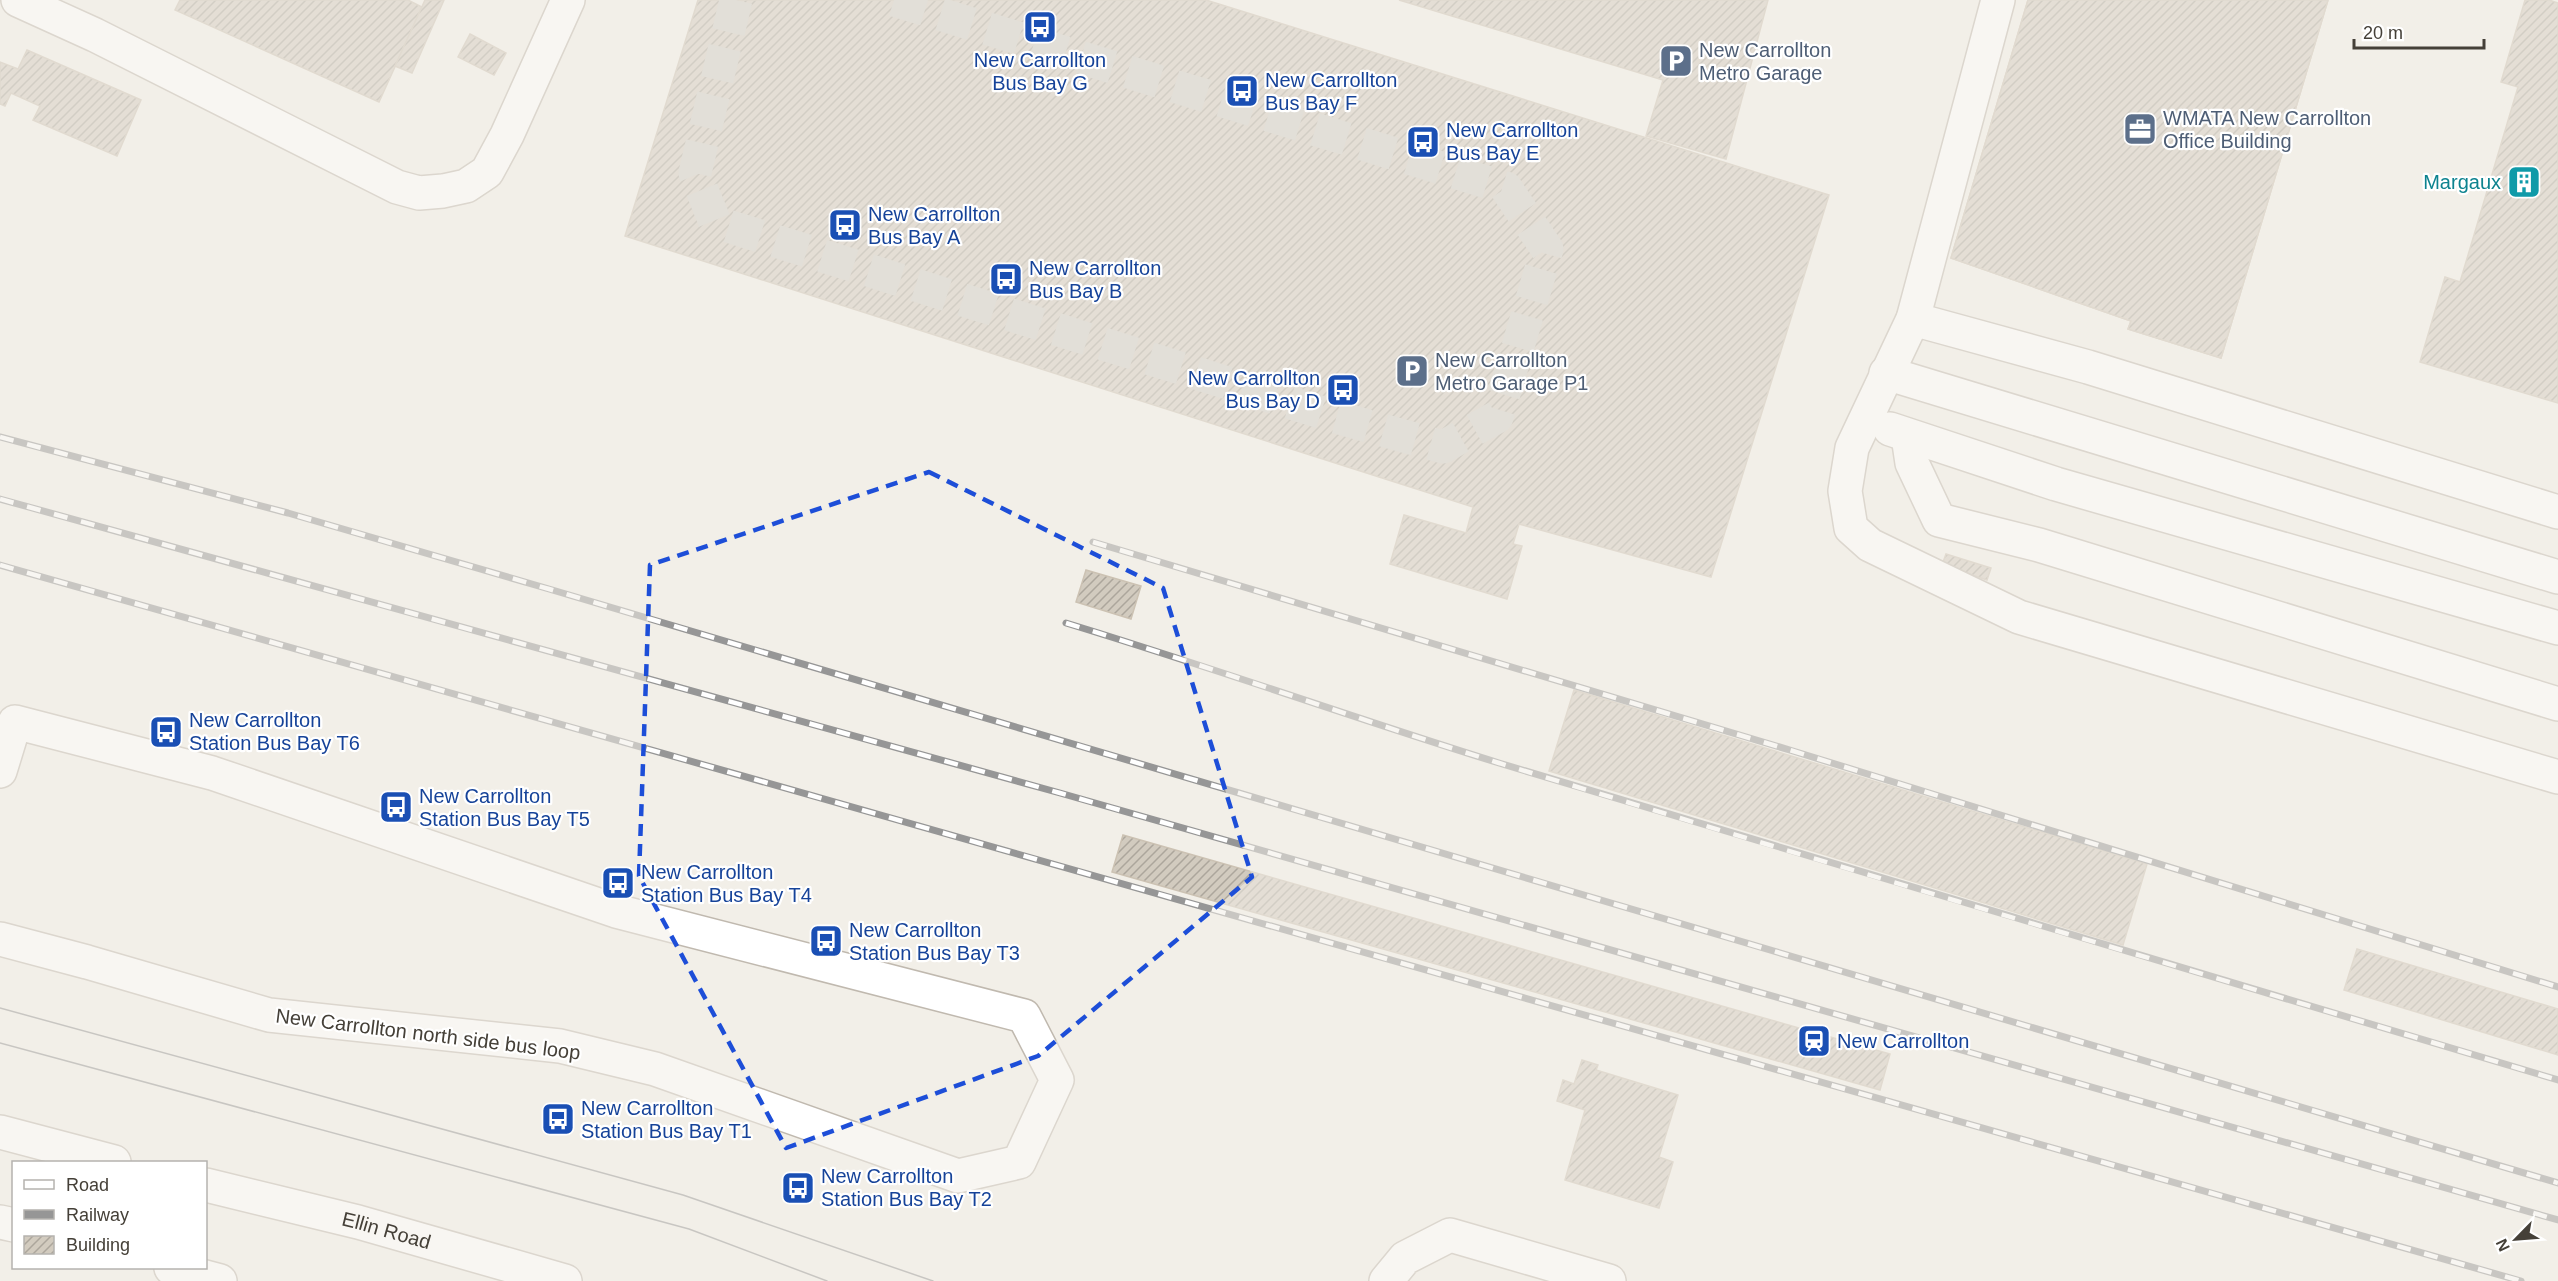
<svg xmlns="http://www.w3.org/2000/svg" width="2558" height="1281" viewBox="0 0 2558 1281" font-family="Arial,sans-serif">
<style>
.building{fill:url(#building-hatch);stroke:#ccc2b3;stroke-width:1.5}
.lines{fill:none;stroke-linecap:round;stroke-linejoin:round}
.minor-tunnel{stroke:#cfccc5;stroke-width:33;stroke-dasharray:33 16;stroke-linecap:butt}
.minor-casing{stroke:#c0b9af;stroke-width:36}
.minor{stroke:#fff;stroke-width:33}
.tram{stroke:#969696;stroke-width:1.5}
.rail-casing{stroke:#969696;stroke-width:7}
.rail{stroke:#fff;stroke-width:4.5;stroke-dasharray:14;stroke-linecap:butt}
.marked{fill:none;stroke:#1d4ed8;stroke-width:4.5;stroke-dasharray:12 8;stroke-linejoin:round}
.labels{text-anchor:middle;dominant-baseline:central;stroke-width:4.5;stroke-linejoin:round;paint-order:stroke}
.service-label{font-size:20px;fill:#4e5e75;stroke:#fff;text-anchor:start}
.transit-label{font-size:20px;fill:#164399;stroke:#fff;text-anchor:start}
.culture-label{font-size:20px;fill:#0d838f;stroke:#fff;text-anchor:end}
.street-label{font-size:20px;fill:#454038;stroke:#fff}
</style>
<defs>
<pattern id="building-hatch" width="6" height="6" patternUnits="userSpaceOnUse" patternTransform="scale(1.5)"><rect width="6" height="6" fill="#d2cbbf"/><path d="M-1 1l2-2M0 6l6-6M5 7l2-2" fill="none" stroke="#aca69c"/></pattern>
</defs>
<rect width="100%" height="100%" fill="#f2efe8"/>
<g class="building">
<polygon points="180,0 408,0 422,7 379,102 175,10"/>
<polygon points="425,0 444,0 412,73 395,66"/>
<polygon points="698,0 1206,0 1829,195 1711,577 1519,524 1513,544 1522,546 1507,599 1390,564 1404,515 1466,533 1473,507 625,236"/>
<polygon points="1399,0 1768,0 1726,159 1646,136 1663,80"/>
<polygon points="2028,0 2157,0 2080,252 2150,273 2233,0 2328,0 2221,358 2128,329 2131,321 1951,258"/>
<polygon points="2028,0 2328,0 2221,358 2128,329 2131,321 1951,258"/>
<polygon points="2525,0 2549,0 2558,3 2558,403 2420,362 2445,277 2460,282 2518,87 2501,82"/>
<polygon points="470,34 506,53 494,75 458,57"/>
<polygon points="27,50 141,100 117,156 33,120 40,106 11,93 5,106 0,104 0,62 18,69"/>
<polygon points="1946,554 1991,568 1987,580 1942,565"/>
<polygon points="1086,570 1141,586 1131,619 1076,602"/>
<polygon points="1574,690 2147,864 2123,945 1549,771"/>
<polygon points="1123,835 1890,1054 1880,1090 1112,872"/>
<polygon points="2357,949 2558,1009 2558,1055 2344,990"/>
<polygon points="1582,1060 1598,1065 1596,1070 1678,1095 1659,1157 1673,1162 1659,1208 1565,1180 1585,1110 1557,1101 1563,1080 1574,1084"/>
</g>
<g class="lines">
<polyline class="minor-tunnel" points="736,0 695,173 715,222 1336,417 1443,447 1497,417 1547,249 1506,188 894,0"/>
<g class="minor-casing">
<g id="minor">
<polyline points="18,0 95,35 397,187 419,193 443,191 466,186 487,172 507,135 568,0"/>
<polyline points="1998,0 1913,319 1852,448 1845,491 1851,528 1870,545 2019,617 2558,777"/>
<polyline points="1913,319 2088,367 2558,512"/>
<polyline points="1886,373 2558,577"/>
<polyline points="1890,429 2056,484 2558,628"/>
<polyline points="1908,436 1912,463 1939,520 2039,545 2558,704"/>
<polyline points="0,771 15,722 212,773 616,911 1024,1016 1057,1080 1019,1162 958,1176 655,1069 560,1046 269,1015 87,962 0,939"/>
<polyline points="0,1132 114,1162"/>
<path id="s1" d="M206 1185 358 1222 565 1281"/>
<polyline points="0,1222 14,1225"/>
<polyline points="171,1268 220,1281"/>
<polyline points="1386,1281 1405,1258 1450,1235 1609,1281"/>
</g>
</g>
<use href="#minor" class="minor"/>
<g class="tram">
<polyline points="0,1008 683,1195 933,1281"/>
<polyline points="0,1043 689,1229 827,1281"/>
</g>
<g class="rail-casing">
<g id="rail">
<polyline points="0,437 288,513 549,589 2558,1183"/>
<polyline points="0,499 1060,793 2558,1220"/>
<polyline points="1093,542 1793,751 2558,987"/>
<polyline points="0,565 2521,1281"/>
<path d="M1066 623C1211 667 1354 718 1499 763 1851 871 2205 974 2558 1080"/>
</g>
</g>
<use href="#rail" class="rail"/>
</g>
<path d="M0 0H2558V1281H0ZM929 472 1163 588 1252 877 1038 1056 786 1148 639 876 650 565Z" fill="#f2efe8" fill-opacity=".55" fill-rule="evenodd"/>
<path class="marked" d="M929 472 1163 588 1252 877 1038 1056 786 1148 639 876 650 565Z"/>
<defs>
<g id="bus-square" transform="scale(1.725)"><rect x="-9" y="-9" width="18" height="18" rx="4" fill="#1a4fb4" stroke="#fff"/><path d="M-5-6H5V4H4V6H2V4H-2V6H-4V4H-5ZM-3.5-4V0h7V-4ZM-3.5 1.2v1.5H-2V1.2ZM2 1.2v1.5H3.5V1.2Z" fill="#fff"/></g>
<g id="parking-square" transform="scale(1.725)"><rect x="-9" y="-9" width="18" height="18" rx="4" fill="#5c6f8a" stroke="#fff"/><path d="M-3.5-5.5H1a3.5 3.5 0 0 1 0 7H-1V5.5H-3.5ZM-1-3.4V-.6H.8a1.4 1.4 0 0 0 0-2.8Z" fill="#fff"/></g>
<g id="office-square" transform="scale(1.725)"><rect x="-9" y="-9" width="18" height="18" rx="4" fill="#5c6f8a" stroke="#fff"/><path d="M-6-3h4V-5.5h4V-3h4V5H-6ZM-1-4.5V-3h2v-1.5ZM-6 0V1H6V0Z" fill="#fff"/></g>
<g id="building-square" transform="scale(1.725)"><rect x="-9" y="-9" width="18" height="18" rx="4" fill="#0f9aa8" stroke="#fff"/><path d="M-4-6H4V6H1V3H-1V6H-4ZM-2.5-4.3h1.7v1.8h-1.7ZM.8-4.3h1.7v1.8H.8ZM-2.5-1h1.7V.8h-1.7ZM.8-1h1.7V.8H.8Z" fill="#fff"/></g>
<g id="station-square" transform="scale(1.725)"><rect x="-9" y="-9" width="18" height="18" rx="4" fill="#1a4fb4" stroke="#fff"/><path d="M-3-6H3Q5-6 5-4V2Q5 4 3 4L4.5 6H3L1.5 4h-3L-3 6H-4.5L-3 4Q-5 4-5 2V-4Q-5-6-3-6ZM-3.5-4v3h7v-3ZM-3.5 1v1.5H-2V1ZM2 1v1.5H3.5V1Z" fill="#fff"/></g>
</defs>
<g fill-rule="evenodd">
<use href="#bus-square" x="1040" y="27"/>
<use href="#parking-square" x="1676" y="61"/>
<use href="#bus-square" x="1242" y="91"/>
<use href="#office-square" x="2140" y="129"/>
<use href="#bus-square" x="1423" y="142"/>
<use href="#building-square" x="2524" y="182"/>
<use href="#bus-square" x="845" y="225"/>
<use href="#bus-square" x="1006" y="279"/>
<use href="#parking-square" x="1412" y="371"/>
<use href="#bus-square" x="1343" y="390"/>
<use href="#bus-square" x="166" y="732"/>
<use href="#bus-square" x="396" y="807"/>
<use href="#bus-square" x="618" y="883"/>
<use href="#bus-square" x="826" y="941"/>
<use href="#station-square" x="1814" y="1041"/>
<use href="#bus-square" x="558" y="1119"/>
<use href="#bus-square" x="798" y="1188"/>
</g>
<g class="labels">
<g class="service-label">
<text x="1699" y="50">New Carrollton<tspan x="1699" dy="23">Metro Garage</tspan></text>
<text x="2163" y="118">WMATA New Carrollton<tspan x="2163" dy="23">Office Building</tspan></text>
<text x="1435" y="360">New Carrollton<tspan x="1435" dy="23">Metro Garage P1</tspan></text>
</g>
<g class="transit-label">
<text x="1040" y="60" text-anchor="middle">New Carrollton<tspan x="1040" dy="23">Bus Bay G</tspan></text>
<text x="1265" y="80">New Carrollton<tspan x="1265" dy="23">Bus Bay F</tspan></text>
<text x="1446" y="130">New Carrollton<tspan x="1446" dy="23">Bus Bay E</tspan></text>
<text x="868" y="214">New Carrollton<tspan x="868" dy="23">Bus Bay A</tspan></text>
<text x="1029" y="268">New Carrollton<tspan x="1029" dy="23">Bus Bay B</tspan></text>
<text x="1320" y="378" text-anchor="end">New Carrollton<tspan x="1320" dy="23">Bus Bay D</tspan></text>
<text x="189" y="720">New Carrollton<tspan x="189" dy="23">Station Bus Bay T6</tspan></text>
<text x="419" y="796">New Carrollton<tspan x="419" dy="23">Station Bus Bay T5</tspan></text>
<text x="641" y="872">New Carrollton<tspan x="641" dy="23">Station Bus Bay T4</tspan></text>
<text x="849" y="930">New Carrollton<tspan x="849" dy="23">Station Bus Bay T3</tspan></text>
<text x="1837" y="1041">New Carrollton</text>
<text x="581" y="1108">New Carrollton<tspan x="581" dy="23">Station Bus Bay T1</tspan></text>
<text x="821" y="1176">New Carrollton<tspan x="821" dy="23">Station Bus Bay T2</tspan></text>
</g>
<g class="culture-label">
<text x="2501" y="182">Margaux</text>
</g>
<g class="street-label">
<text transform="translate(428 1034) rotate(7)">New Carrollton north side bus loop</text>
<text stroke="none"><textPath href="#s1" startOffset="186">Ellin Road</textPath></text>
</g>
</g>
<rect x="12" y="1161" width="195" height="108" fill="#ffffff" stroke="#b5b3af" stroke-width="1.5"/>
<rect x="24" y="1180" width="30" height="9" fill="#ffffff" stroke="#b5b3af" stroke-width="1.5"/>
<text x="66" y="1191" font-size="18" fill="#454038">Road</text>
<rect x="24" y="1210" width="30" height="9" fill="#969696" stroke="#b5b3af" stroke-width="1.5"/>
<text x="66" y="1221" font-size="18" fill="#454038">Railway</text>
<rect x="24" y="1236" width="30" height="18" fill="url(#building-hatch)" stroke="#b5b3af" stroke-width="1.5"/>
<text x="66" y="1251" font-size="18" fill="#454038">Building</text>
<g transform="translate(2516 1239) rotate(245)" stroke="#ffffff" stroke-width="4.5" paint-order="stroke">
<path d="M0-4.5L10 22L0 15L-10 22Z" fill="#454038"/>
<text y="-9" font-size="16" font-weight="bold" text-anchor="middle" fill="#454038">N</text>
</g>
<path d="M2354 39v9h130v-9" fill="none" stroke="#454038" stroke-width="3"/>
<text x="2363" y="39" font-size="18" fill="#454038" stroke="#ffffff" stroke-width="4.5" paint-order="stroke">20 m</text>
</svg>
